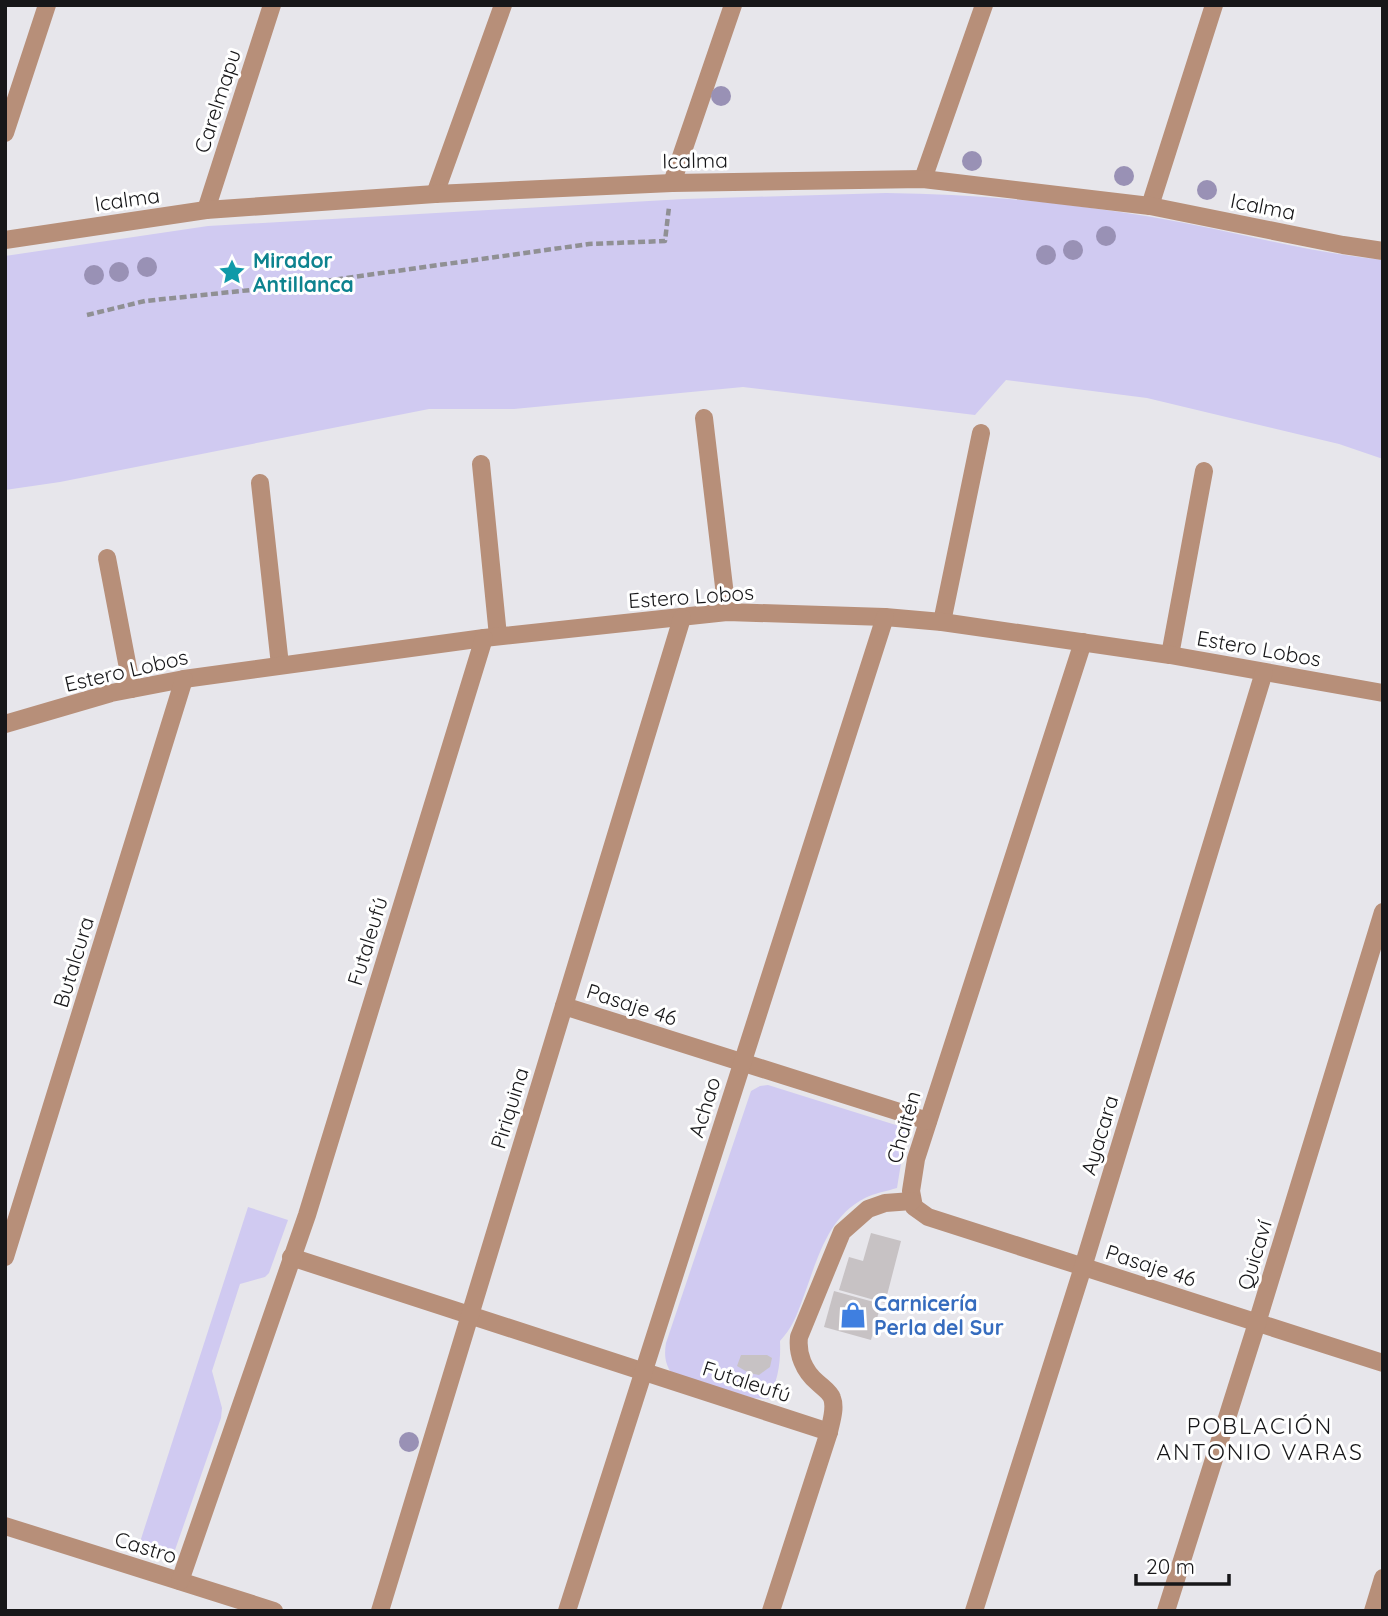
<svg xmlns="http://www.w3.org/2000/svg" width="1388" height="1616" viewBox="0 0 1388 1616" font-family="Quicksand,sans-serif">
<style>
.green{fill:#d0caf1}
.building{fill:#c7c2c4}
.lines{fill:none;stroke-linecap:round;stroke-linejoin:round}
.path{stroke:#909094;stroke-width:4.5;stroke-dasharray:7 3.5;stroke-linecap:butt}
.minor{stroke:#b78f79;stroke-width:18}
.tree{fill:#9991b5}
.labels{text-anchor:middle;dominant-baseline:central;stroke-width:6;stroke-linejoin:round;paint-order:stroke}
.street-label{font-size:21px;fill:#171719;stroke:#fff}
.culture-label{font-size:21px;font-weight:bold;fill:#0d838f;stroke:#fff;text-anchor:start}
.shop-label{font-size:21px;font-weight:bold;fill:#366cbe;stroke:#fff;text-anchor:start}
.neighbourhood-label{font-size:23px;letter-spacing:2px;fill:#171719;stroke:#fff}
</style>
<rect width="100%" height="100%" fill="#e7e6eb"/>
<g class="green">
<path d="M886 193C974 194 1065 202 1152 217 1229 230 1305 252 1383 260V459L1339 444 1147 398 1006 380 975 415 743 387 514 409H429L60 482 5 490V256L208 226 684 199Z"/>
<path d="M768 1085 899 1126 906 1132 897 1188C887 1191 875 1193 865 1198 827 1217 817 1261 803 1298 797 1315 792 1328 780 1341 781 1361 778 1382 768 1399L753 1398 672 1374C665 1364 664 1355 666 1343L751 1091 760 1086Z"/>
<polygon points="248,1207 288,1220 269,1273 265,1277 240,1284 212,1371 222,1408 221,1418 175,1550 167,1555 143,1547 141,1539"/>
</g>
<g class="building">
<polygon points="871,1233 901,1241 885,1303 839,1290 849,1257 863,1261"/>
<polygon points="834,1291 881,1304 871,1340 824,1327"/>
<polygon points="741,1355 767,1355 772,1358 770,1367 759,1375 749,1373 737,1366"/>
</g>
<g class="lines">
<polyline class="path" points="87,315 145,301 289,286 589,244 665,241 669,207"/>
<g class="minor">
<polyline points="5,133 47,5"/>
<polyline points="923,179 984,5"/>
<polyline points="672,183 733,5"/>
<polyline points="435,194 503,5"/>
<polyline points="1150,206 1214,5"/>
<polyline points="206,210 272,5"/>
<polyline points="5,240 206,210 435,194 672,183 923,179 1150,206 1343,245 1383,251"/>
<polyline points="704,418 727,612"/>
<polyline points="481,464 498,636"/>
<polyline points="260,483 280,665"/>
<polyline points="107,558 132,689"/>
<polyline points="942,622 981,433"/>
<polyline points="1083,642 916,1159 911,1191 914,1207 928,1217 1383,1363"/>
<polyline points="1170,655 1204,471"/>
<polyline points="5,724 111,693 184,679 484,638 727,612 885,617 942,622 1170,655 1383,693"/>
<polyline points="564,1006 928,1121"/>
<polyline points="5,1257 184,679"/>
<polyline points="291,1257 829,1432"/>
<polyline points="5,1526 274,1611"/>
<polyline points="180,1581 307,1215 484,638"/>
<polyline points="380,1611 682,618"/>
<polyline points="567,1611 885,617"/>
<path d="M771 1611 829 1432C831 1422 836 1408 832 1398 830 1392 822 1387 817 1382 804 1371 797 1354 799 1337L842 1232 868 1209 885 1203 912 1201"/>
<polyline points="974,1611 1083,1267 1264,672"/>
<polyline points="1166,1611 1257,1323 1383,912"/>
<polyline points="1373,1611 1383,1578"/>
</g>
</g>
<g class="tree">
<circle cx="721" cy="96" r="10"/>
<circle cx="972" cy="161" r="10"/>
<circle cx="1124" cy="176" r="10"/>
<circle cx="1207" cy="190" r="10"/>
<circle cx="1106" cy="236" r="10"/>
<circle cx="1073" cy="250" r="10"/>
<circle cx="1046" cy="255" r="10"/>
<circle cx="147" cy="267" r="10"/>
<circle cx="119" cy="272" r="10"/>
<circle cx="94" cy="275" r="10"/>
<circle cx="409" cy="1442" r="10"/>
</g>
<defs>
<g id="sight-bare" transform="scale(2.1)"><path d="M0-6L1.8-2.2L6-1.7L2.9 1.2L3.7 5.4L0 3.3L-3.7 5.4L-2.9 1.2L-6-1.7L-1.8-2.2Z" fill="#0f9aa8" stroke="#fff" stroke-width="2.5" paint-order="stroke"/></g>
<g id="shop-bare" transform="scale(2.1)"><path d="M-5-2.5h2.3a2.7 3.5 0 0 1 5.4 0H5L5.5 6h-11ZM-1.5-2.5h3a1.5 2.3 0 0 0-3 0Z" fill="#3f7fe0" stroke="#fff" stroke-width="2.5" paint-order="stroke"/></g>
</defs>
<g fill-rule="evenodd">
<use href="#sight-bare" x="232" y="272"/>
<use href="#shop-bare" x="853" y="1315"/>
</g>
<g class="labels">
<g class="street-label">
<text transform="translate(217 101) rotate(-72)">Carelmapu</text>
<text transform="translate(695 160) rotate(-1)">Icalma</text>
<text transform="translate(127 199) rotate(-8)">Icalma</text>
<text transform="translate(1263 206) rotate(11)">Icalma</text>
<text transform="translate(691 596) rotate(-4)">Estero Lobos</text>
<text transform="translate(1259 648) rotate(10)">Estero Lobos</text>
<text transform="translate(126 670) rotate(-13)">Estero Lobos</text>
<text transform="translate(367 941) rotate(-73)">Futaleufú</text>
<text transform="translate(73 962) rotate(-73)">Butalcura</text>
<text transform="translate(632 1004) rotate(18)">Pasaje 46</text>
<text transform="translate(704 1107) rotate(-73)">Achao</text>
<text transform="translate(509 1108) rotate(-73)">Piriquina</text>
<text transform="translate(903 1127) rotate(-74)">Chaitén</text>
<text transform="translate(1099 1135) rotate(-73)">Ayacara</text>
<text transform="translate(1254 1255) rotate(-73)">Quicaví</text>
<text transform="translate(1151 1265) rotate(18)">Pasaje 46</text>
<text transform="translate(747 1381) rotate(18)">Futaleufú</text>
<text transform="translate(146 1547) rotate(17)">Castro</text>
</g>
<g class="culture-label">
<text x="253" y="260">Mirador<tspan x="253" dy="24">Antillanca</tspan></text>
</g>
<g class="shop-label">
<text x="874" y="1303">Carnicería<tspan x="874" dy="24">Perla del Sur</tspan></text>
</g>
<g class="neighbourhood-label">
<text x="1260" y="1425">POBLACIÓN<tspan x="1260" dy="26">ANTONIO VARAS</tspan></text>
</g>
</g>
<rect width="1388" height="1616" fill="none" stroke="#171719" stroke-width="14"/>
<path d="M1136 1574v10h93v-10" fill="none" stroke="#171719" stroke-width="3.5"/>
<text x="1146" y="1574" font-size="21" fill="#171719" stroke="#ffffff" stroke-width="5" paint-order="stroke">20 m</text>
</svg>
